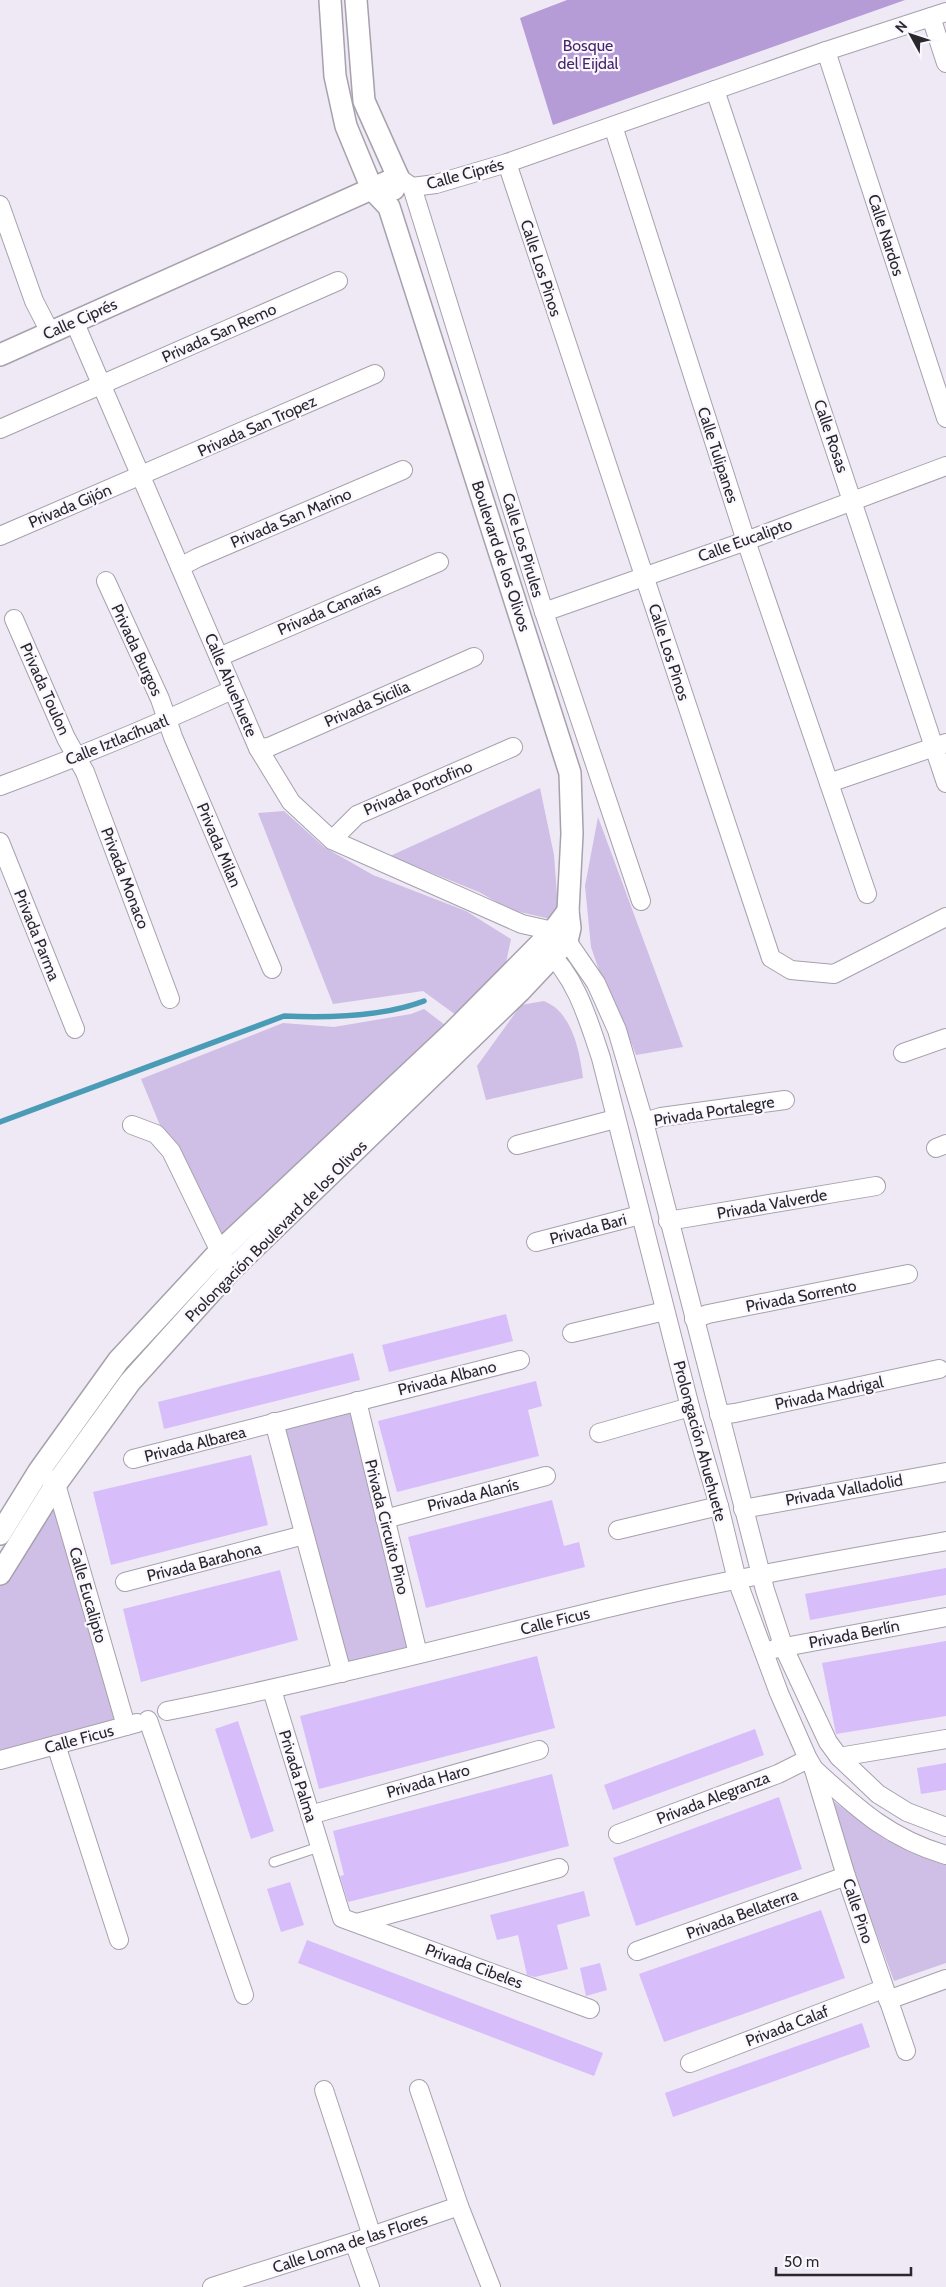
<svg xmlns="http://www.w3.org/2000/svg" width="946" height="2287" viewBox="0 0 946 2287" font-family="Cabin,sans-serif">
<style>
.green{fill:#cfbee5}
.forest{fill:#b69cd7}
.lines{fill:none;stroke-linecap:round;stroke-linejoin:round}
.stream{stroke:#4a9cb6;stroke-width:5.5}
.building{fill:#d7bdfa}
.service-casing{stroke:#a6a1ac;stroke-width:11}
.minor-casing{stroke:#a6a1ac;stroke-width:20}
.tertiary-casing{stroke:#a6a1ac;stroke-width:24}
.service{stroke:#fff;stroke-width:9}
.minor{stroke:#fff;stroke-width:18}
.tertiary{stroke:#fff;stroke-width:21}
.labels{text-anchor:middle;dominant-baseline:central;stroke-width:4.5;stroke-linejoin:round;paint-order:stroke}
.park-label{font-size:16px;fill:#49256b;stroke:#faf7ff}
.street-label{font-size:16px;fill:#2a282d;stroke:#faf7ff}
</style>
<rect width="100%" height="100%" fill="#eee9f5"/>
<g class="green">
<polygon points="540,788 554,855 559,921 511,910 479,892 390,856"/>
<polygon points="284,811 324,847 373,875 466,911 511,939 504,972 456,1015 423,991 333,1004 258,813"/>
<polygon points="598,817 683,1047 636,1055 616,1004 600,973 591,947 585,886"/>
<path d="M544 1001C548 1003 554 1006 557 1009 575 1026 580 1055 583 1078L486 1100 477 1066 521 1005Z"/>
<polygon points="424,1009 445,1025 214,1257 141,1079 283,1023 334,1027 411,1014"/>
<polygon points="357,1402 416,1647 340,1665 274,1424"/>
<polygon points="56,1484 122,1718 0,1755 0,1574"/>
<polygon points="825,1795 886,1840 946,1862 946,1963 894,1981"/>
</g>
<polygon class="forest" points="567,0 905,0 553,125 520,18"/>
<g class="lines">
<path class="stream" d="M0 1122 284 1016C328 1018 382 1017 424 1001"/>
</g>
<g class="building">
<polygon points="506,1314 513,1341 389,1372 382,1345"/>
<polygon points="353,1353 360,1380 164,1429 158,1402"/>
<polygon points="536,1381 542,1406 528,1410 539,1456 397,1492 378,1421"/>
<polygon points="251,1455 268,1525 111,1565 93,1492"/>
<polygon points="552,1500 564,1546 579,1542 585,1567 426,1608 408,1537"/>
<polygon points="946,1568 946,1595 810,1620 805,1594"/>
<polygon points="280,1570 298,1640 141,1682 123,1609"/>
<polygon points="946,1641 946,1716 836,1734 822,1663"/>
<polygon points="537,1656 555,1728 319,1789 300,1716"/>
<polygon points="238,1721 274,1831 251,1839 215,1729"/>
<polygon points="755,1729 764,1755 613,1810 604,1785"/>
<polygon points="946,1763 946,1790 921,1794 917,1768"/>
<polygon points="552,1774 569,1846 348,1902 340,1876 344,1875 333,1831"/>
<polygon points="779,1797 802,1869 636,1926 613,1858"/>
<polygon points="290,1882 304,1925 281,1932 267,1889"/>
<polygon points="584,1891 590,1916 557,1925 568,1969 535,1977 527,1975 518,1935 497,1940 490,1915"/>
<polygon points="821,1910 845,1978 664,2042 639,1974"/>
<polygon points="307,1940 603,2053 594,2076 298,1963"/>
<polygon points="600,1963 607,1990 586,1996 580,1968"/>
<polygon points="862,2023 870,2047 673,2117 665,2093"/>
</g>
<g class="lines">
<g class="service-casing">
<polyline id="service" points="274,1862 319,1847"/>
</g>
<g class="minor-casing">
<g id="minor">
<polyline points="931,17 946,63"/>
<polyline points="826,51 946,418"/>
<polyline points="715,90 946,783"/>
<polyline points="613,126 746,541 867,894"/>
<polyline points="507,163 771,958 791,970 834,974 946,917"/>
<polyline points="402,180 412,187 436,184 507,163 826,51 946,12"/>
<polyline points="412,187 544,612 641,901"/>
<polyline points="0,205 34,301 50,332"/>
<polyline points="74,321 258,748 291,802 332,840 522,924 553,931 567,941 596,983 617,1030 644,1122 765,1590 784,1648 828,1742 839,1757 878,1794 907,1812 946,1827"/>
<polyline points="0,429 338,281"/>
<polyline points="0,536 375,374"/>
<polyline points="180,567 197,558 403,470"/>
<polyline points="106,581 160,699 173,737 272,969"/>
<polyline points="544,612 746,541 946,466"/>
<polyline points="14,619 66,738 85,772 170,999"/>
<polyline points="219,657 439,562"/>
<polyline points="258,748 269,747 474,657"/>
<polyline points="829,783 946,743"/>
<path d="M0 786C79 757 156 725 232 690"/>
<polyline points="332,840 357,815 513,747"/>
<polyline points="0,842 75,1029"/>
<path d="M544 948C576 976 588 1019 601 1058L690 1407 719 1506 737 1580 779 1693 808 1759 814 1769C857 1808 888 1838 946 1855"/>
<polyline points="903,1053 946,1038"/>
<polyline points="644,1122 661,1117 785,1100"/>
<polyline points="132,1125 156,1134 171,1151 225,1262"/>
<polyline points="517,1145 615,1119"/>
<polyline points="936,1148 946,1144"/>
<polyline points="668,1221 876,1186"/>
<polyline points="536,1242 640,1215"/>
<polyline points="694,1319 708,1314 908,1274"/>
<polyline points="572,1333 665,1311"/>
<polyline points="357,1401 418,1654"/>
<polyline points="719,1415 735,1413 939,1369"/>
<polyline points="274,1422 342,1673"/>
<polyline points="599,1433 690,1407"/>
<polyline points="133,1459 520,1360"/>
<polyline points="50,1479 56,1484 126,1726"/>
<polyline points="743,1509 946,1472"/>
<polyline points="385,1519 546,1476"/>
<polyline points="618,1530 719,1506"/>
<polyline points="125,1582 304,1535"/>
<polyline points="774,1649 946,1617"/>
<polyline points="272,1690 342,1918 590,2009"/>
<path d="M167 1711C316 1681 464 1643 612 1607 722 1580 834 1561 946 1541"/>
<polyline points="148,1720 244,1995"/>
<polyline points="56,1745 119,1940"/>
<polyline points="839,1757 946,1739"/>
<polyline points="0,1760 137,1723"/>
<polyline points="814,1770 846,1876 906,2051"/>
<polyline points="310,1815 539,1750"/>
<polyline points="618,1834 778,1774 808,1759"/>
<polyline points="357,1923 559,1868"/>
<polyline points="637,1951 846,1876"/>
<polyline points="888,2000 946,1979"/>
<polyline points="690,2063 883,1989"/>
<polyline points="419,2089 459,2206 491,2287"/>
<polyline points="324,2090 372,2236"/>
<polyline points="354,2242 370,2287"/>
<polyline points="212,2287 354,2242 459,2206"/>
</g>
</g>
<g class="tertiary-casing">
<g id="tertiary">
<polyline points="356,0 364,101 398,177 394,189"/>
<polyline points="0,355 398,177"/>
<polyline points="0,1534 39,1471 118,1361 219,1252 451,1034 553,931 568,911"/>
<polyline points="0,1574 56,1484 130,1382 230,1271 520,991 567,941 570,928 568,911 572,834 570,773 389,207 372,189 346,126 335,76 330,0"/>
</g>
</g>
<use href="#service" class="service"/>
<use href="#minor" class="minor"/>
<use href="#tertiary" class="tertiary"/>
</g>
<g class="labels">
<g class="park-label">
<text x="588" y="45">Bosque<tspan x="588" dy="18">del Eijdal</tspan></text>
</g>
<g class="street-label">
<text transform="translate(465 174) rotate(-15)">Calle Ciprés</text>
<text transform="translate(886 235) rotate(72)">Calle Nardos</text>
<text transform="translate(541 268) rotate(72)">Calle Los Pinos</text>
<text transform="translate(80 319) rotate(-24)">Calle Ciprés</text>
<text transform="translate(219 333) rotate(-24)">Privada San Remo</text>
<text transform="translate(257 426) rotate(-24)">Privada San Tropez</text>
<text transform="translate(831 436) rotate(71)">Calle Rosas</text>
<text transform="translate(718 455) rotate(72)">Calle Tulipanes</text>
<text transform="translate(70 506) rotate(-23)">Privada Gijón</text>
<text transform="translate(291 518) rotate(-23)">Privada San Marino</text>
<text transform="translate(745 540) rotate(-20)">Calle Eucalipto</text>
<text transform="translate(523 545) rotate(73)">Calle Los Pirules</text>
<text transform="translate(501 556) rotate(72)">Boulevard de los Olivos</text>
<text transform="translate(329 609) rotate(-23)">Privada Canarias</text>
<text transform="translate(137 650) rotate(65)">Privada Burgos</text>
<text transform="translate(669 652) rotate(72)">Calle Los Pinos</text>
<text transform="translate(231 685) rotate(67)">Calle Ahuehuete</text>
<text transform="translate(45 689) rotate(66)">Privada Toulon</text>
<text transform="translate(367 704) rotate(-24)">Privada Sicilia</text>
<text transform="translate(117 740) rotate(-22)">Calle Iztlacíhuatl</text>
<text transform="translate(418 788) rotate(-23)">Privada Portofino</text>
<text transform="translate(219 845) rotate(67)">Privada Milan</text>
<text transform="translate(125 878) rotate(69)">Privada Monaco</text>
<text transform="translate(37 935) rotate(68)">Privada Parma</text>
<text transform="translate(714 1111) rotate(-9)">Privada Portalegre</text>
<text transform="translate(772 1204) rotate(-10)">Privada Valverde</text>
<text transform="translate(588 1229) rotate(-15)">Privada Bari</text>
<text transform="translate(276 1231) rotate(-45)">Prolongación Boulevard de los Olivos</text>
<text transform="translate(801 1296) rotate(-11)">Privada Sorrento</text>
<text transform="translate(447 1378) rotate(-14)">Privada Albano</text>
<text transform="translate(829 1393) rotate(-12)">Privada Madrigal</text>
<text transform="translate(700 1441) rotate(75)">Prolongación Ahuehuete</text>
<text transform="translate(195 1444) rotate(-14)">Privada Albarea</text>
<text transform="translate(844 1490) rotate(-10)">Privada Valladolid</text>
<text transform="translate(473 1495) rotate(-14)">Privada Alanís</text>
<text transform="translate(387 1527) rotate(76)">Privada Circuito Pino</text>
<text transform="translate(204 1562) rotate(-14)">Privada Barahona</text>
<text transform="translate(88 1595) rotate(74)">Calle Eucalipto</text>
<text transform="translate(555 1621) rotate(-14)">Calle Ficus</text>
<text transform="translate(854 1634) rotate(-11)">Privada Berlín</text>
<text transform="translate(79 1739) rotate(-15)">Calle Ficus</text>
<text transform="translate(298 1776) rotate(73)">Privada Palma</text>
<text transform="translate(428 1781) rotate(-16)">Privada Haro</text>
<text transform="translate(713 1798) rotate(-21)">Privada Alegranza</text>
<text transform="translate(858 1911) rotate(72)">Calle Pino</text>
<text transform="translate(742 1914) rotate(-20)">Privada Bellaterra</text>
<text transform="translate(474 1966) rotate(20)">Privada Cibeles</text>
<text transform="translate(787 2026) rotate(-21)">Privada Calaf</text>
<text transform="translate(350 2243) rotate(-18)">Calle Loma de las Flores</text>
</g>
</g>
<g transform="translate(911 35) rotate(310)" stroke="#faf7ff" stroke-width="4" paint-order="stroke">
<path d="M0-4L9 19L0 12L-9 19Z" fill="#2a282d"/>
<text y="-8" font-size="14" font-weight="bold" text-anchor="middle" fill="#2a282d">N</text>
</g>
<path d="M776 2267v8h135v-8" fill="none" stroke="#2a282d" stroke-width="2.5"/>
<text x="784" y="2267" font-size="15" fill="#2a282d" stroke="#faf7ff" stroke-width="4" paint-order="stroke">50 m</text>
</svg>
